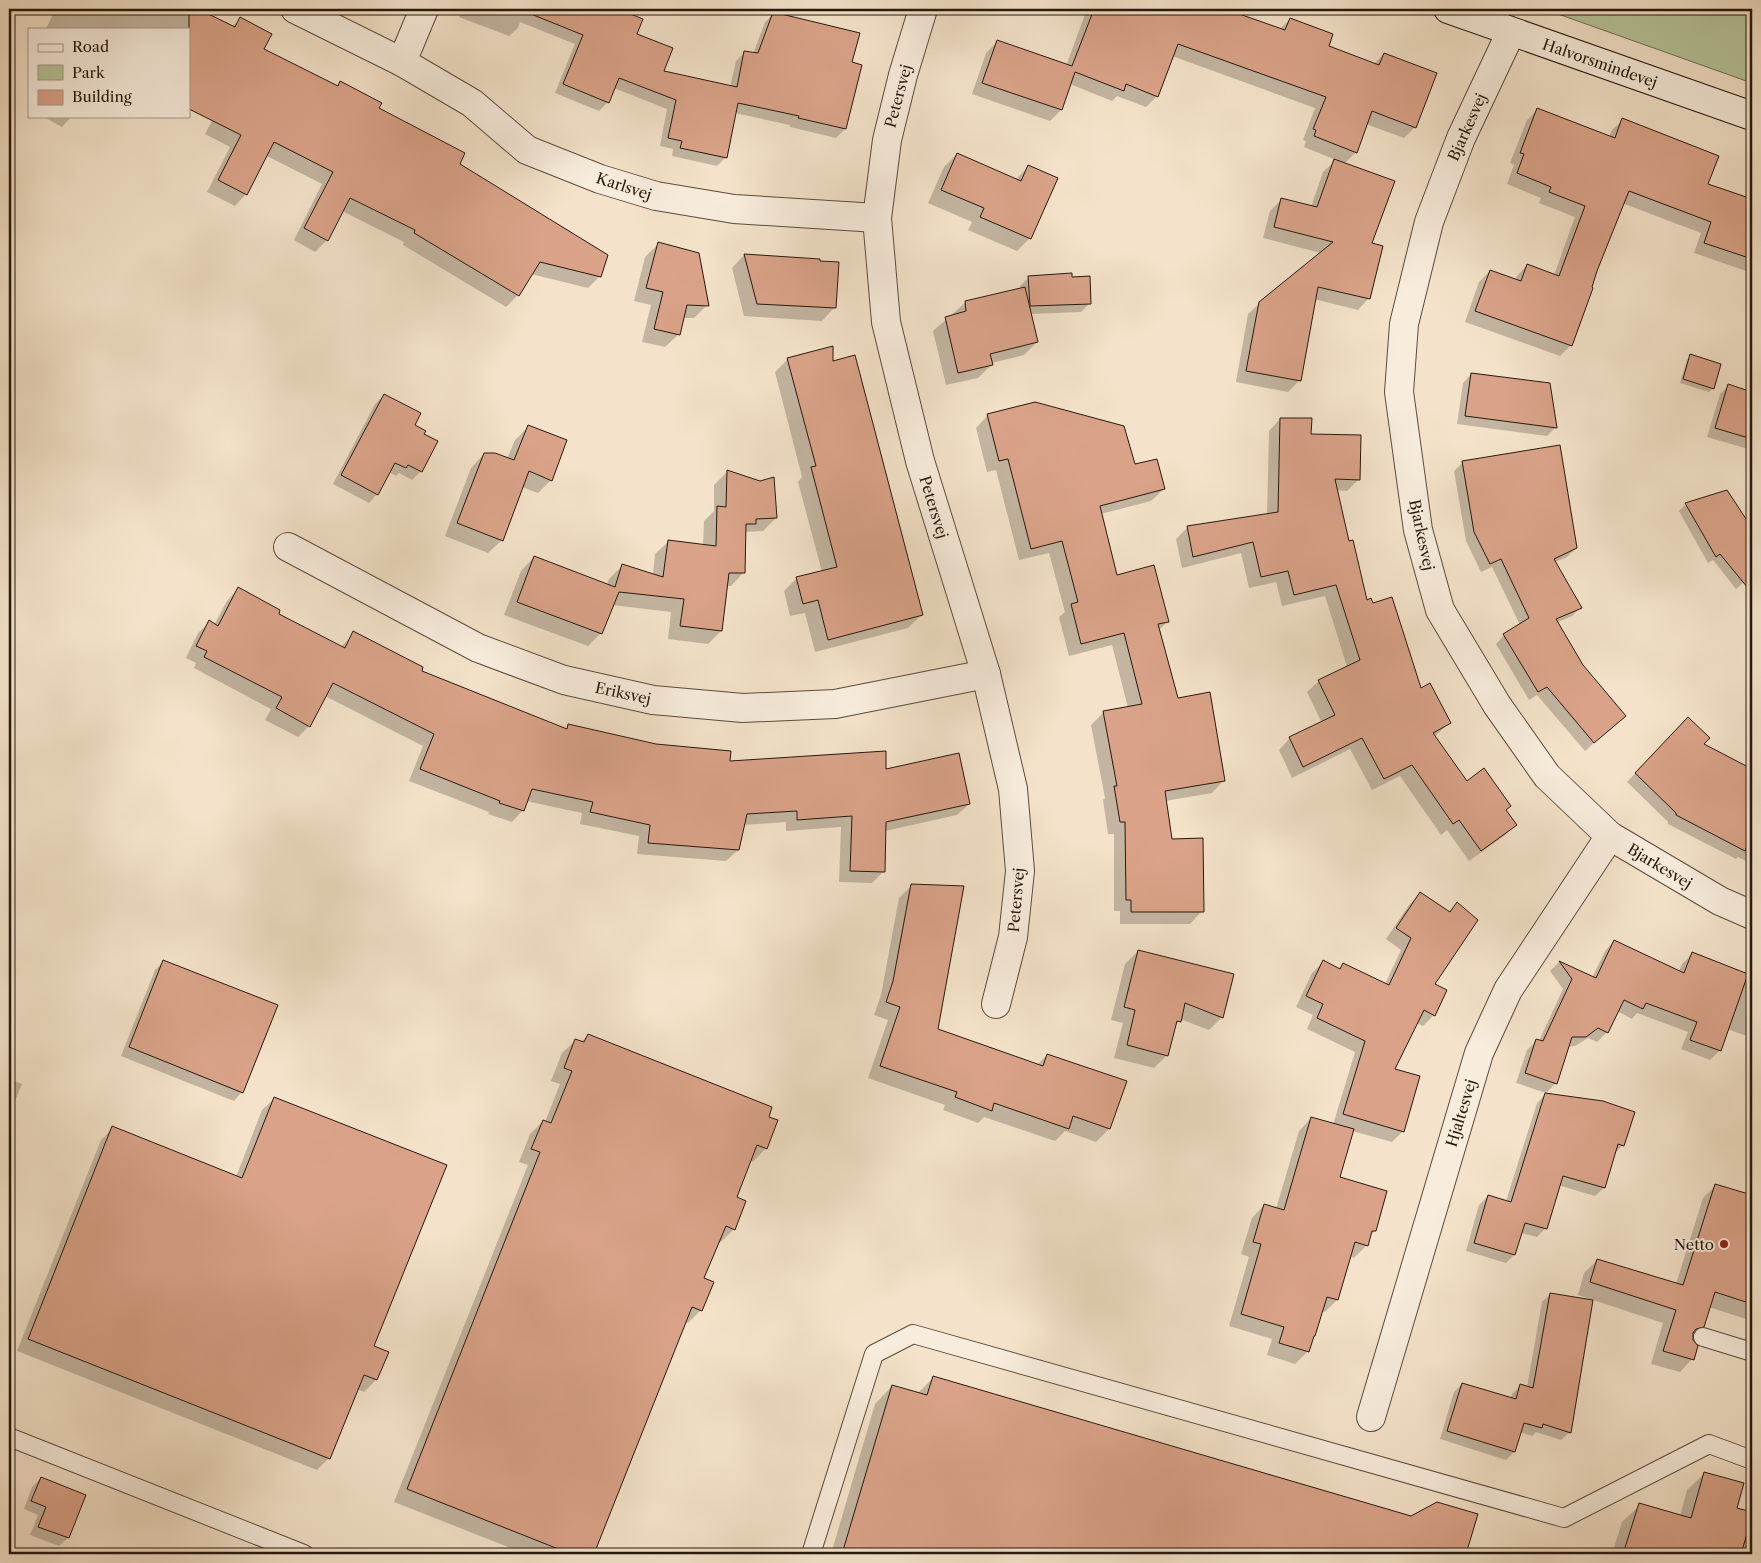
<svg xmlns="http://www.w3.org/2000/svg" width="1761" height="1563" viewBox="0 0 1761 1563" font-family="'Libre Caslon Text',serif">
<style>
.green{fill:#b6c59b;stroke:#6e6e54}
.shadow{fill:#0003}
.building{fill:#daa389;stroke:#26180c}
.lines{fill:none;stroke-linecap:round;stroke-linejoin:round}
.lane-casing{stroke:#5a4b3c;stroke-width:20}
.street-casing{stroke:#5a4b3c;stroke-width:30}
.secondary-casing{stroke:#26180c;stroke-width:30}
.lane{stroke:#f8eddd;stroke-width:18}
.street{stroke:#f8eddd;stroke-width:28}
.secondary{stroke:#f8eddd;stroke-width:28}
.poi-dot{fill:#8f2418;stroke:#f8eddd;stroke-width:2}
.labels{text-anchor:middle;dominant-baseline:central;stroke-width:4;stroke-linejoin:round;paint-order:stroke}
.street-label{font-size:15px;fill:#26180c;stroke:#f8eddd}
.poi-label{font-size:15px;fill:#26180c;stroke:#f8eddd;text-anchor:end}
</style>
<rect width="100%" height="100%" fill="#f4e3ca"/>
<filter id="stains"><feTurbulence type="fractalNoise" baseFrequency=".004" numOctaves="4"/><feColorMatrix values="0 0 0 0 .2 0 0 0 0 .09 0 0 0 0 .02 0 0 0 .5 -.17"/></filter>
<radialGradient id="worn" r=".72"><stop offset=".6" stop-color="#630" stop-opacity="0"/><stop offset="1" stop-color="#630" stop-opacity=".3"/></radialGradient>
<polygon class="green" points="1544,9 1752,9 1752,83"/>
<g class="shadow">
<polygon points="52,9 195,9 232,27 240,19 263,49 337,87 340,83 458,165 600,276 588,288 531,274 518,295 506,307 403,245 404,242 342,211 327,240 315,252 294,240 322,184 267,156 246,194 235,206 207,192 230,147 205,134 215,115 189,102 189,29 46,29 55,10"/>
<polygon points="462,9 615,9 641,19 635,35 662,72 730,87 736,61 745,52 753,54 765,22 774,13 851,63 845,129 836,138 790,127 790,125 735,113 726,157 717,166 672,156 673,149 660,146 667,109 614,88 608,102 599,111 555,93 575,44 520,22 518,28 509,36 459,17"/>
<polygon points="1087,9 1221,9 1280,29 1290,19 1327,47 1374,64 1384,54 1415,127 1404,138 1366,124 1356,152 1344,164 1371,244 1369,298 1358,310 1314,299 1300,380 1288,392 1236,382 1248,314 1260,303 1321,253 1263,238 1270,211 1281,200 1311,207 1323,172 1336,160 1304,147 1306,141 1303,140 1315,108 1172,56 1157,96 1146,107 1117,96 1112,101 1070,84 1061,110 1050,121 972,94 986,53 997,42 1066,66"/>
<polygon points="1537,110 1609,137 1612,130 1623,120 1707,185 1752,200 1752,273 1694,253 1701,233 1622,203 1596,271 1571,345 1560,356 1465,322 1479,282 1490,271 1515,280 1517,276 1527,265 1554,275 1575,217 1539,203 1541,198 1507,184 1514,165 1510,163 1527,120"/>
<polygon points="42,116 72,116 62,127"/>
<polygon points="957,154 1015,180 1028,167 1030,238 1017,251 968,230 972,222 928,203 944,167"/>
<polygon points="658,244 707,305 694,318 683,318 679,334 665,347 642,342 651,305 634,301 645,257"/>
<polygon points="744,255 835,307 822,321 744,316 732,268"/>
<polygon points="1029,277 1071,278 1090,303 1081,312 1030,314 1037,342 1024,355 991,363 991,365 978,378 946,385 933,331 966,302 1020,289 1020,286"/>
<polygon points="1691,356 1713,388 1709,392 1680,383 1687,360"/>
<polygon points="788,359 831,362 921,615 908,628 815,652 805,613 790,616 784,591 797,578 822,572 798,482 802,477 775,372"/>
<polygon points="1471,374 1556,427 1547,436 1457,424 1463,383"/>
<polygon points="1728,386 1752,393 1752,450 1707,437 1720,394"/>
<polygon points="384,395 421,471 412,480 399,473 396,476 389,472 377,494 369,503 333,484 375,404"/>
<polygon points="988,415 1135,466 1164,489 1151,501 1101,514 1116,576 1168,621 1159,630 1177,699 1224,780 1212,793 1165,801 1171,840 1202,911 1190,924 1120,924 1120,911 1114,911 1114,834 1108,834 1103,800 1105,798 1091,725 1104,712 1128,708 1112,645 1069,656 1059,617 1065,612 1049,553 1019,560 996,470 987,472 976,428"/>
<polygon points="1280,419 1310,435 1359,479 1347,491 1336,490 1348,542 1366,601 1420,690 1449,723 1434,737 1466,783 1505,810 1516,825 1504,836 1469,861 1447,830 1441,835 1400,776 1372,790 1350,749 1292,778 1279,750 1290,738 1322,723 1307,692 1319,681 1347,667 1325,596 1282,606 1276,582 1249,588 1241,553 1182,568 1176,539 1188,527 1267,515 1269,431"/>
<polygon points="528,427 551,480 538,493 522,487 502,540 488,553 445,536 471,468 484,454 507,459 515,440"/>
<polygon points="1463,462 1576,548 1567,557 1555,562 1581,607 1572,616 1556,623 1582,666 1624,716 1585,751 1537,695 1529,700 1496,644 1504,635 1520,625 1492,567 1481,572 1466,541 1454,471"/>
<polygon points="727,472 776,518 763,531 746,532 745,533 744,572 731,586 727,586 721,631 708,644 668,639 671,612 612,605 601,633 588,646 504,615 521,571 534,557 607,585 609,579 622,566 653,575 655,554 669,541 703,545 704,521 714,511 714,485"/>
<polygon points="1727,491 1752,531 1752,575 1736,589 1713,560 1708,563 1679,511 1686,504"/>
<polygon points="238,589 277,614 341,647 354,633 420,671 565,730 569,726 729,763 885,770 969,804 957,815 885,831 884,871 872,883 839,882 841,827 786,831 786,822 743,825 738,850 726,861 637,854 639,836 580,824 582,813 526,801 523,810 512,822 488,814 489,812 409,781 423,746 325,696 309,726 298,737 265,720 271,709 194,668 196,663 186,658 198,633 210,622 214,625 227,601"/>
<polygon points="1688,718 1702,744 1752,771 1752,864 1738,857 1736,859 1668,824 1668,822 1627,782"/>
<polygon points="912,885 936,1029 1037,1065 1047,1055 1125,1082 1109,1129 1096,1142 1065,1131 1055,1141 984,1117 978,1123 943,1110 945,1105 868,1078 888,1020 874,1015 881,995 899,898"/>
<polygon points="1420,894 1448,912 1457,904 1433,984 1434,1015 1423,1026 1416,1023 1393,1070 1403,1131 1392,1142 1352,1131 1338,1178 1375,1231 1370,1235 1367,1245 1354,1258 1350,1256 1337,1300 1325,1312 1321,1311 1308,1351 1295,1364 1267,1355 1272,1339 1229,1326 1249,1257 1241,1254 1252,1218 1264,1205 1276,1209 1299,1131 1311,1118 1333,1125 1355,1052 1307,1029 1313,1015 1296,1007 1312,973 1323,962 1338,969 1343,964 1385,984 1401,950 1386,939 1409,905"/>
<polygon points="1614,941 1679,972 1682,964 1692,954 1752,977 1752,1038 1727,1029 1720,1050 1710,1060 1681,1049 1688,1032 1637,1013 1632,1019 1617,1011 1607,1032 1597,1042 1588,1038 1575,1046 1567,1047 1556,1083 1546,1093 1516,1083 1527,1050 1537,1040 1539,1041 1563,989 1550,971 1559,962 1592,978 1605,951"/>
<polygon points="1138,951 1222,1017 1209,1030 1180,1019 1175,1026 1167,1055 1154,1068 1114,1058 1123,1023 1111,1020 1125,964"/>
<polygon points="163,962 242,1092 234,1101 121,1056 155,970"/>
<polygon points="588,1035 767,1117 766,1148 753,1162 750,1160 735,1198 734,1229 721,1242 718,1241 702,1279 701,1310 688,1323 685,1322 593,1554 526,1554 394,1502 528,1165 519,1162 530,1134 543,1121 545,1122 560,1084 551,1081 562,1053 576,1040 581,1042"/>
<polygon points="9,1079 22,1084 9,1116"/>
<polygon points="1545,1095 1623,1145 1614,1154 1604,1188 1595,1196 1558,1185 1545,1229 1537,1237 1521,1233 1514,1255 1506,1263 1466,1251 1479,1205 1488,1196 1506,1201 1537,1103"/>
<polygon points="274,1099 373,1347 387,1353 376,1380 364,1392 357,1389 329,1458 317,1470 17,1351 101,1140 113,1128 236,1177 262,1110"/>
<polygon points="1716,1185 1752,1197 1752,1321 1709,1307 1703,1326 1692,1337 1692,1359 1680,1372 1651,1364 1663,1323 1578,1295 1584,1273 1597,1260 1676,1284 1703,1198"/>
<polygon points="1550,1294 1570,1432 1561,1440 1536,1432 1532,1436 1520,1432 1514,1452 1506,1460 1440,1439 1454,1392 1462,1384 1511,1398 1512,1394 1521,1385 1527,1387 1542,1302"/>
<polygon points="933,1378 1411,1518 1476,1514 1464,1554 831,1554 875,1404 892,1386 917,1394"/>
<polygon points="1705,1473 1736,1509 1752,1514 1752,1554 1612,1554 1622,1522 1640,1505 1680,1516 1687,1490"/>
<polygon points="41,1478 84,1495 68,1538 59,1546 30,1535 38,1515 24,1509 32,1487"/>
</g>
<g class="building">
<polygon points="189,9 198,9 235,27 240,17 272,34 264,49 338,86 340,81 382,103 379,108 465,153 460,164 608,255 601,277 540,262 519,296 414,233 415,230 350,198 328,241 304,228 333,172 274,142 247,195 218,180 241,135 189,109"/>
<polygon points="522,9 618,9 643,19 637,34 673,48 664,71 737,87 744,51 758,53 773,12 860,33 852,62 862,65 846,129 798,118 799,116 738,103 727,158 680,148 682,141 668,138 676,100 619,78 609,103 563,84 583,35 521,10"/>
<polygon points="1094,9 1225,9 1285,30 1290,18 1333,34 1329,46 1379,65 1384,53 1437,73 1416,128 1372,111 1357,153 1314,136 1316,130 1313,129 1326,97 1178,44 1158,97 1126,84 1124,91 1075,72 1062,110 982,83 997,40 1072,66"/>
<polygon points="1537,108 1615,138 1622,118 1719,156 1708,184 1752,199 1752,259 1704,243 1711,222 1629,191 1597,271 1592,287 1593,288 1572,346 1475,311 1490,270 1521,281 1527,264 1559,276 1585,206 1549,192 1551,187 1517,173 1524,154 1520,153"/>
<polygon points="957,153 1021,181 1028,165 1058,178 1031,239 980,217 984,208 941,190"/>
<polygon points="1334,159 1395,181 1372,243 1383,246 1370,299 1318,287 1301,381 1246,371 1259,302 1333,242 1274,227 1281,198 1317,207"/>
<polygon points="658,242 699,253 709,306 687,305 680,335 654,329 663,292 646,288"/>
<polygon points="744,254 820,259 820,261 839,262 836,308 757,304"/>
<polygon points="1072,273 1072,277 1090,276 1091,304 1030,306 1028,276"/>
<polygon points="1025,287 1038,342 990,354 993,365 958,373 945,317 966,311 965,301"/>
<polygon points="833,346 833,361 855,355 923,615 828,640 818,600 803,604 796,577 837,567 811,467 816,466 787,358"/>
<polygon points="1690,354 1721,364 1714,389 1683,379"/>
<polygon points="1471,373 1550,383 1557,428 1465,416"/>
<polygon points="1728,384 1752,392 1752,439 1715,428"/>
<polygon points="384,394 421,413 415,425 426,431 424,434 438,441 422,472 408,465 406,468 395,463 378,495 341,475"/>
<polygon points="1035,402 1124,426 1135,464 1157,459 1165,489 1100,506 1117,575 1154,565 1169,622 1158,624 1178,698 1210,692 1225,781 1165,791 1172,839 1203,838 1204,912 1131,912 1131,900 1126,900 1125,822 1120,822 1114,786 1117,786 1103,711 1142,704 1124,633 1081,644 1071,604 1078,602 1062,541 1031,549 1008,459 999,461 987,414"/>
<polygon points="1280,418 1312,418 1311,434 1361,435 1360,480 1335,479 1349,541 1353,540 1367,600 1371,598 1373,603 1392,597 1421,688 1430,683 1451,723 1433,733 1467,781 1484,768 1511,806 1506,810 1517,825 1481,851 1459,820 1453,824 1412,765 1384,779 1362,738 1303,767 1289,737 1335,715 1318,680 1360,660 1336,585 1294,595 1288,571 1261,577 1253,542 1193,557 1187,526 1278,512"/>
<polygon points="528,425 567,440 552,481 529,471 503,541 457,523 484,453 495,453 514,460"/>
<polygon points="1560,445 1577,548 1554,559 1582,608 1556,619 1583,665 1626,716 1594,743 1547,687 1538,692 1503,634 1529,618 1501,559 1490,564 1474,532 1462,461"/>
<polygon points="727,470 760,481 774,477 777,518 756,519 756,524 746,524 745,573 729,573 722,631 680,626 684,599 619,592 602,634 517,602 534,556 615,587 622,564 663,577 668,540 716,546 717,506 726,507"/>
<polygon points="1727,490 1752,528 1752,593 1720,554 1716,557 1685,503"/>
<polygon points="238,587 280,610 279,614 345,648 353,631 423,667 422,671 567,729 568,724 656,744 731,751 730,761 886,751 886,769 959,753 970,804 886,822 885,872 850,871 852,816 797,820 797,811 747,814 739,850 648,843 650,825 590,812 593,802 532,789 524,811 499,803 500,801 420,769 434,734 333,683 310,727 276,708 282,697 204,657 207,651 196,646 209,620 218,626"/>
<polygon points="1688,717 1710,738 1704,744 1752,769 1752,836 1745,851 1676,815 1676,813 1635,773"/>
<polygon points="911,884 964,886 938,1029 1043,1066 1047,1054 1127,1081 1110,1129 1073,1116 1069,1129 994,1103 992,1111 955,1097 957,1092 880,1066 900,1007 886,1002 893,981"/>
<polygon points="1420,892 1450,912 1457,902 1478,920 1435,984 1447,990 1435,1016 1424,1010 1395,1069 1420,1076 1404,1132 1343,1114 1365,1041 1317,1018 1323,1004 1306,996 1323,960 1340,969 1343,963 1389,985 1411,938 1396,928"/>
<polygon points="1614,940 1684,973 1692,952 1748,974 1721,1051 1690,1040 1697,1022 1646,1003 1643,1009 1624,1000 1608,1033 1598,1028 1586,1037 1572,1037 1557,1084 1525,1073 1536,1039 1543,1041 1572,979 1559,961 1596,978"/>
<polygon points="1138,950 1234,974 1223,1018 1185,1003 1181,1022 1177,1021 1168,1056 1127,1045 1135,1010 1124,1007"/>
<polygon points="163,960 278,1005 243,1093 129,1047"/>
<polygon points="588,1034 772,1107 769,1117 778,1120 767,1149 757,1145 737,1197 746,1201 735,1230 726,1226 704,1278 714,1282 702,1311 692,1307 594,1554 571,1554 407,1489 540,1152 531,1149 543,1120 551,1123 572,1071 564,1068 575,1039 584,1042"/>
<polygon points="1545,1093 1603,1101 1635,1112 1624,1146 1618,1144 1605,1188 1563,1176 1547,1229 1525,1223 1515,1255 1474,1243 1488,1195 1511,1202"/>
<polygon points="274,1097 447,1165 374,1346 389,1352 377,1380 364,1375 330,1459 28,1339 112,1126 242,1178"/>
<polygon points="1311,1117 1354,1129 1340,1177 1387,1191 1376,1231 1372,1231 1368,1246 1355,1242 1338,1300 1327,1297 1315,1336 1314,1336 1309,1352 1279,1343 1284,1327 1241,1314 1261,1244 1253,1242 1264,1204 1284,1210"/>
<polygon points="1715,1184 1752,1195 1752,1304 1715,1292 1704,1327 1696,1329 1693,1333 1693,1340 1698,1346 1694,1360 1663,1351 1676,1310 1590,1282 1597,1259 1683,1285"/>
<polygon points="1550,1293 1593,1300 1571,1433 1543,1424 1542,1428 1524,1423 1515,1452 1447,1431 1462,1383 1516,1399 1520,1384 1533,1388"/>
<polygon points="933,1376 1411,1516 1437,1502 1478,1514 1466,1554 842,1554 892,1385 927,1395"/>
<polygon points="1704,1472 1744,1483 1737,1508 1752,1512 1752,1517 1741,1554 1623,1554 1639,1503 1691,1518"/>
<polygon points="41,1477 86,1495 69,1538 38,1527 46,1507 31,1501"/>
</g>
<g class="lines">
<g class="lane-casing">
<g id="lane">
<polyline points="1703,1337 1752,1352"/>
<polyline points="9,1437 304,1554"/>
<polyline points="811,1554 874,1354 913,1334 1564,1518 1709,1444 1752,1460"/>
</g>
</g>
<g class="street-casing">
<g id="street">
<polyline points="295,9 402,62 472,103 527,150 600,179 656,196 734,209 877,218"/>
<polyline points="923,9 903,75 887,140 877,218 886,322 920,461 986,674 1013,789 1020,871 1013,937 996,1004"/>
<polyline points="1511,32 1461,138 1429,222 1404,324 1399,392 1418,530 1440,610 1497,705 1547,776 1610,836 1720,901 1752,915"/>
<polyline points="402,62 424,9"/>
<polyline points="288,547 478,648 564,680 653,700 743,708 835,704 986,674"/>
<polyline points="1371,1417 1479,1053 1508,990 1610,836"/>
</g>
</g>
<g class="secondary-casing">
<polyline id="secondary" points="1448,9 1752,116"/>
</g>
<use href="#lane" class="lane"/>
<use href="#street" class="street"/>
<use href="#secondary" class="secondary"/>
</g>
<circle class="poi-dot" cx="1724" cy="1244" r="5"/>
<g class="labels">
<g class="street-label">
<text transform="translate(1600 63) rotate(19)">Halvorsmindevej</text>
<text transform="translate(898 96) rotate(-75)">Petersvej</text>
<text transform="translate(1467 127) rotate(-66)">Bjarkesvej</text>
<text transform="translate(624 186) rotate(18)">Karlsvej</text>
<text transform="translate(934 507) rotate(73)">Petersvej</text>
<text transform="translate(1422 535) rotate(78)">Bjarkesvej</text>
<text transform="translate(623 693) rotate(12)">Eriksvej</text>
<text transform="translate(1660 866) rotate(31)">Bjarkesvej</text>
<text transform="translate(1016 900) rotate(-85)">Petersvej</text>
<text transform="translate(1461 1113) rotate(-73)">Hjaltesvej</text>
</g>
<g class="poi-label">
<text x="1714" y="1244">Netto</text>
</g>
</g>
<rect width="1761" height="1563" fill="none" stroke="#f4e3ca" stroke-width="30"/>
<rect x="10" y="10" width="1741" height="1543" fill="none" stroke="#26180c" stroke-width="2.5"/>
<rect x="15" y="15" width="1731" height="1533" fill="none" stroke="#26180c"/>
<rect x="28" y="28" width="162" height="90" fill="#f8eddd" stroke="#a49889"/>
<rect x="38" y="44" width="25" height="8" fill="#f8eddd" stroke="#a49889"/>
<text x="72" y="52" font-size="15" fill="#26180c">Road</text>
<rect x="38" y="65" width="25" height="15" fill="#b6c59b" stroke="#a49889"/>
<text x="72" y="78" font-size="15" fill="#26180c">Park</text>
<rect x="38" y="90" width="25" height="15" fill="#daa389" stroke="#a49889"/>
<text x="72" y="102" font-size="15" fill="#26180c">Building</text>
<rect width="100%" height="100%" filter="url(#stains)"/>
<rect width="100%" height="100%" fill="url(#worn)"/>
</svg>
